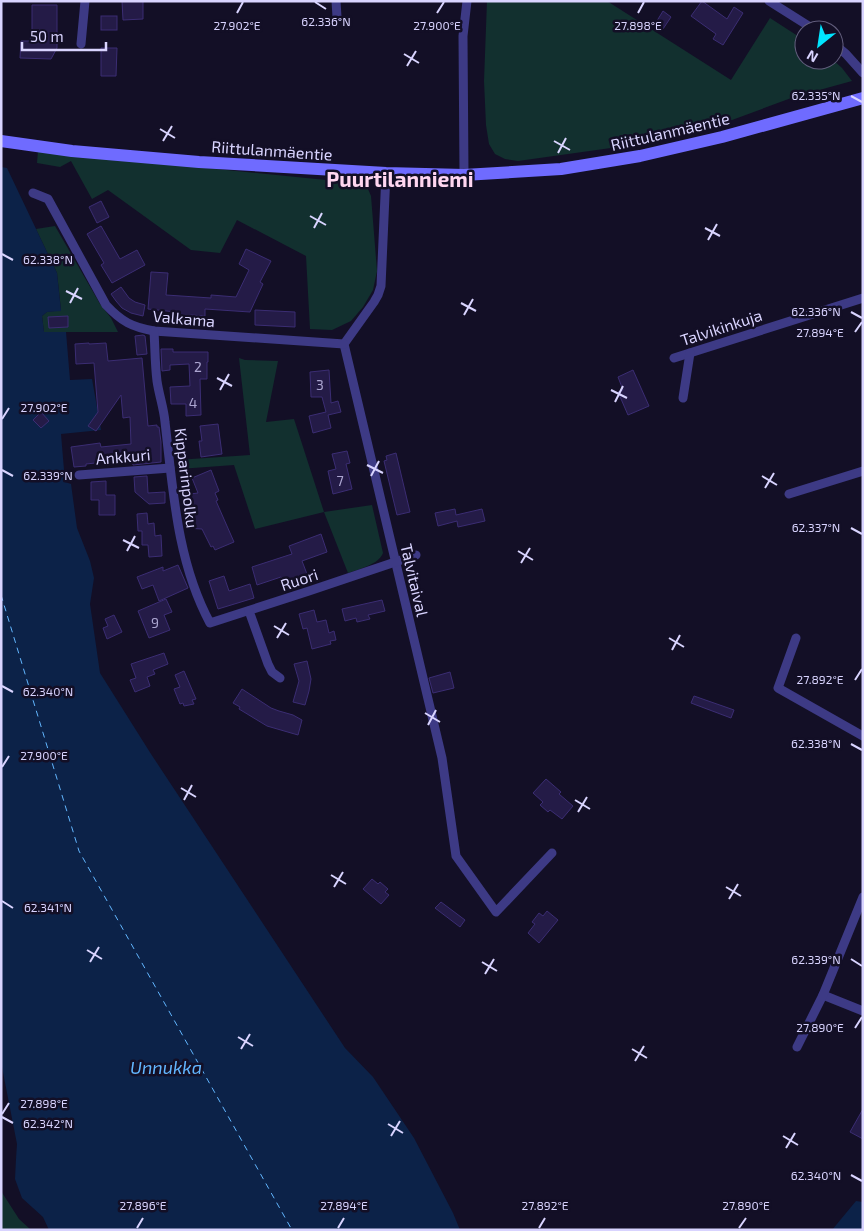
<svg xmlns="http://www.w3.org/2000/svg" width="864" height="1231" viewBox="0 0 864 1231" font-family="'Exo 2',sans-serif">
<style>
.green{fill:#12302f}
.water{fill:#0c2248}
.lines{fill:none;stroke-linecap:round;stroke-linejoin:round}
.ferry{stroke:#62b6ff;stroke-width:1;stroke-dasharray:6 5;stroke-linecap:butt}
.building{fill:#241b47;stroke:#3b2d73}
.street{stroke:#3d3a85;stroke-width:9}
.secondary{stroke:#6f6bff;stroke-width:12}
.ticks{fill:none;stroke:#d9d4ff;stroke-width:2}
.labels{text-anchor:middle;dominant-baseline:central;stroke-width:5;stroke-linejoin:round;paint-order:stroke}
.number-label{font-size:14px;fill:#aca6d1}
.street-label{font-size:16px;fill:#d9d4ff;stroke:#130f26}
.water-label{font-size:18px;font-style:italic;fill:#62b6ff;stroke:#130f26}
.district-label{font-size:21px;font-weight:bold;fill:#ffd6f0;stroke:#130f26}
.ticks-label{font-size:12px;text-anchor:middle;fill:#d9d4ff;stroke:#130f26;stroke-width:5;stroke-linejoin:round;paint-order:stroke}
</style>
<rect width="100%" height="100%" fill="#130f26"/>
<g class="green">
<polygon points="487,1 607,1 731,80 770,18 804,40 804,60 833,60 842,68 852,81 794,97 732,120 618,147 518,161 505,159 495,154 489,144 486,125 484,81"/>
<polygon points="38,151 356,183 368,189 371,196 377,271 373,290 363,307 351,321 332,330 310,329 306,256 237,220 220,253 191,250 108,190 92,199 71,161 60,167 37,163"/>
<polygon points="55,226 100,304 111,318 118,332 44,332 42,316 47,312 61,310 57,273 36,229"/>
<path d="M239 358 245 360 278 361 266 422 294 419 324 512 372 505 383 553C378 565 359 569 348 573L324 512 255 529 234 465 179 469 177 460 250 455Z"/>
<polygon points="1,1191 19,1219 31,1230 1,1230"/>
</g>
<g class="water">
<polygon points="1,167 7,168 57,273 61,311 47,312 42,316 44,332 66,332 70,380 92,379 101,430 61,434 65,482 71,484 77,528 90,561 94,578 90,604 100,673 151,754 345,1048 373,1077 414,1138 453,1213 460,1230 49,1230 43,1217 22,1198 15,1179 16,1159 17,1144 1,1062"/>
<polygon points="856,1201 863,1202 863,1230 832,1230"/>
</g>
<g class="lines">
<polyline class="ferry" points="1,595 79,851 292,1230"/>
</g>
<g class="building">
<polygon points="122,1 143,1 143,19 123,20"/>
<polygon points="702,1 727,19 734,7 743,13 723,45 713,39 716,34 691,16"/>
<polygon points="32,5 57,5 57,48 51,59 20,58 21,41 30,41 31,33 32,33"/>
<polygon points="663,11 671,17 663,29 655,24"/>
<rect x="101" y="16" width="16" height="14"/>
<polygon points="101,48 117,48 116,76 101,76"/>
<polygon points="101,201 109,217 97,223 89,207"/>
<polygon points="101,226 120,259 137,250 145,265 112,283 101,265 104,263 87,234"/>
<polygon points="246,249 271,261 260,282 263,284 250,312 205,309 205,316 176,314 176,312 148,309 151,272 168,273 166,295 211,298 211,295 236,297 249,270 239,264"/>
<polygon points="121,287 129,298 135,302 145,305 143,316 131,313 122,308 116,301 111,294"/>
<polygon points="255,310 295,312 295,327 255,325"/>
<polygon points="68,316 68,327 49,328 48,317"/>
<polygon points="143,335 145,336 147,354 137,355 135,336"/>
<polygon points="89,343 89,344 106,343 108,361 142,358 148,426 157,425 157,427 159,427 161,442 161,462 133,465 132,462 114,464 114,461 86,464 86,466 74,467 71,447 100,443 101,447 131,444 130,417 123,418 121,395 96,431 88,426 98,412 94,363 76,364 75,344"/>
<polygon points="161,349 173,349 173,352 208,352 208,362 207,362 207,379 200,379 201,415 186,416 186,404 171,404 170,387 190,386 189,364 170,365 170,370 162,371"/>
<polygon points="329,370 331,403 338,401 341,412 328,415 331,428 313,433 309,416 326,412 322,397 311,397 310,372"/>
<polygon points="633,370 649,406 628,415 618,392 623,390 618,377"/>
<polygon points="41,412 49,421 41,428 33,420"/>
<polygon points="218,424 222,454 201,457 199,441 202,441 200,426"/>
<polygon points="347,451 350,463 346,464 352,489 333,494 328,471 336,469 332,454"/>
<polygon points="396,453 410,512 397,515 384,461 387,460 386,456"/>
<polygon points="211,470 219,491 215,493 218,500 216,501 234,542 215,550 213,546 211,547 202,529 185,528 185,511 184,511 182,495 198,493 192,478"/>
<polygon points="147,476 148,493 165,492 165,503 149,504 135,492 134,477"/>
<polygon points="106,481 106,495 115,495 115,515 99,515 99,500 91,500 91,482"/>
<polygon points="455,509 456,515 482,509 485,521 458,527 457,521 438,526 435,513"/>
<polygon points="147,513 148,524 154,523 155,536 161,535 162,556 149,557 148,545 142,545 142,531 138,531 137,514"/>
<polygon points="321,534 327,552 302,561 307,574 296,578 299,585 286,590 281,577 257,585 252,567 292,554 289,546"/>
<polygon points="178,565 188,588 159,601 153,585 142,589 137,577 163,567 163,571"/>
<polygon points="224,576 229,591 250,584 254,598 218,609 209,581"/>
<polygon points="166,599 172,612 164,615 170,630 149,638 138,611"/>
<polygon points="382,600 385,611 368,615 370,619 357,622 356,618 345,621 342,609"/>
<polygon points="314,610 317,622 326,620 329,633 334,631 336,640 330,641 331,644 312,649 307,628 303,629 299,614"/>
<polygon points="114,615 122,632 107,639 103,628 108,626 105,619"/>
<polygon points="164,653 168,664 153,670 155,674 147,677 150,686 135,692 130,680 136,678 131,664"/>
<polygon points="307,661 311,679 309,691 305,705 293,702 299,681 294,664"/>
<polygon points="184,671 196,699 192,700 194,704 184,706 183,703 180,704 174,689 180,687 175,675"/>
<polygon points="450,672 454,688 433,693 429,678"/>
<polygon points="242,689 271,708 279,711 293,715 302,720 298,735 267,726 239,709 240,707 233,703"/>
<polygon points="694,696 734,710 731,718 691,703"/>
<polygon points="546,779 561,792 559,794 573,806 562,819 550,810 548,812 540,805 543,802 533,793"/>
<polygon points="372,879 378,884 380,882 388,889 385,892 389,895 381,904 363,889"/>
<polygon points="441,902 465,920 460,927 435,908"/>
<polygon points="547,911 558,920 539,943 528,933 535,924 532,922 539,913 543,916"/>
<polygon points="863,1109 863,1139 850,1132"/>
</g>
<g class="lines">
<g class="street">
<polyline points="336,1 337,17"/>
<polyline points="769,1 815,30"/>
<polyline points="81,44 85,1"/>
<polyline points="834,44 846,54 863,73"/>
<polyline points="386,173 381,286 378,295 374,302 344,344 442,758 456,856 496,912 552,853"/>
<polyline points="464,175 463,36 467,1"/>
<path d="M33 193 48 199 106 305C122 322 132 327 154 331L344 344"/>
<path d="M154 331C155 348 155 365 157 381 159 395 164 409 165 422 173 490 177 562 210 623L309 591 416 555"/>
<polyline points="674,358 863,298"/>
<polyline points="683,398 690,353"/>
<polyline points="79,475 170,468"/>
<polyline points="789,494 863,471"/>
<polyline points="249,611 268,664 272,672 280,678"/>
<polyline points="796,638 778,688 863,736"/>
<polyline points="823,995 863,1011"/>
<polyline points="797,1047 823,995 863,897"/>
</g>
<polyline class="secondary" points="1,141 72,151 199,162 386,173 464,175 561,169 640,156 722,137 863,98"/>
</g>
<path class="ticks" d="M315 2 326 9M237 13 243 2M437 13 444 2M638 13 644 2M404 54 419 63M407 66 416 51M851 96 862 102M160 129 175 138M163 141 172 126M554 141 570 150M558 153 566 138M310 216 326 225M314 228 322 213M705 228 720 236M708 240 717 224M2 254 13 260M66 291 82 299M70 303 78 288M461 303 476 311M851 312 862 318M464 315 473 299M855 332 862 322M217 378 232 386M220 390 229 374M611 390 627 398M615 402 623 386M2 419 9 408M367 465 383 473M2 470 13 476M371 476 379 461M762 476 777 485M765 488 774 473M851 528 862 534M123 540 139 548M127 551 135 536M518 551 533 560M521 563 530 548M274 626 289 635M277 638 286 623M669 638 684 647M672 650 680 635M855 680 862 669M2 686 13 692M425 713 440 722M428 725 436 710M851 744 862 750M2 767 9 756M181 788 196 797M184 800 192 785M575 800 590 809M578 812 587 797M331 875 346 884M334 887 343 872M726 887 741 896M729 899 738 884M2 901 13 908M87 950 102 959M851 959 862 966M90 962 99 947M482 962 497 971M485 974 494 959M855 1028 862 1017M238 1037 253 1046M241 1049 250 1034M632 1049 647 1058M635 1061 644 1046M2 1114 9 1103M2 1117 13 1123M388 1124 403 1133M391 1136 400 1121M783 1136 798 1145M786 1148 795 1133M851 1175 862 1181M137 1228 143 1218M338 1228 344 1218M539 1228 545 1218M739 1228 746 1218"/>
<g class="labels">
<g class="number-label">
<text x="198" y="366">2</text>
<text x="320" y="384">3</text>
<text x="193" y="402">4</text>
<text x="340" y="480">7</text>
<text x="155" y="622">9</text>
</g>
<g class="street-label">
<text transform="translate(670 131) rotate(-13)">Riittulanmäentie</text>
<text transform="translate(272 150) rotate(4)">Riittulanmäentie</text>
<text transform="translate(184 318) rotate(5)">Valkama</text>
<text transform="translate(721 327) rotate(-18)">Talvikinkuja</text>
<text transform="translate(123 456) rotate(-5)">Ankkuri</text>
<text transform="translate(187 478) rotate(83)">Kipparinpolku</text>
<text transform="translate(299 579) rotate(-18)">Ruori</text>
<text transform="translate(415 580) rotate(77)">Talvitaival</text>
</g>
<g class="water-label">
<text x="166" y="1067">Unnukka</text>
</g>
<g class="district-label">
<text x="400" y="178">Puurtilanniemi</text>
</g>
</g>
<g class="ticks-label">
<text x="326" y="26">62.336°N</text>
<text x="237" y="30">27.902°E</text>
<text x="437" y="30">27.900°E</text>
<text x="638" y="30">27.898°E</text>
<text x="816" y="100">62.335°N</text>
<text x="48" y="264">62.338°N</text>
<text x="816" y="316">62.336°N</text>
<text x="820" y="337">27.894°E</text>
<text x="44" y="412">27.902°E</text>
<text x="48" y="480">62.339°N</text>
<text x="816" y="532">62.337°N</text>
<text x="820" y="684">27.892°E</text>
<text x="48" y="696">62.340°N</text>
<text x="816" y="748">62.338°N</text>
<text x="44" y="760">27.900°E</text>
<text x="48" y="912">62.341°N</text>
<text x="816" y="964">62.339°N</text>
<text x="820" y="1032">27.890°E</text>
<text x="44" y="1108">27.898°E</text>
<text x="48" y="1128">62.342°N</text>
<text x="816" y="1180">62.340°N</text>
<text x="143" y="1210">27.896°E</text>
<text x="344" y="1210">27.894°E</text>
<text x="545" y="1210">27.892°E</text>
<text x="746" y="1210">27.890°E</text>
</g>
<rect width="864" height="1231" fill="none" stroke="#d9d4ff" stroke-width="5"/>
<g transform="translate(819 45) rotate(210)"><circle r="24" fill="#130f26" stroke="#625e7d"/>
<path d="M0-4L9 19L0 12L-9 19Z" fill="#00e5ff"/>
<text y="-8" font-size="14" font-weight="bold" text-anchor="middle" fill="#d9d4ff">N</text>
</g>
<path d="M22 42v8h84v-8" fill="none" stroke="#d9d4ff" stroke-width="2.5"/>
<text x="30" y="42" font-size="15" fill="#d9d4ff" stroke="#130f26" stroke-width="4" paint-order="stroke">50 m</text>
</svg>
